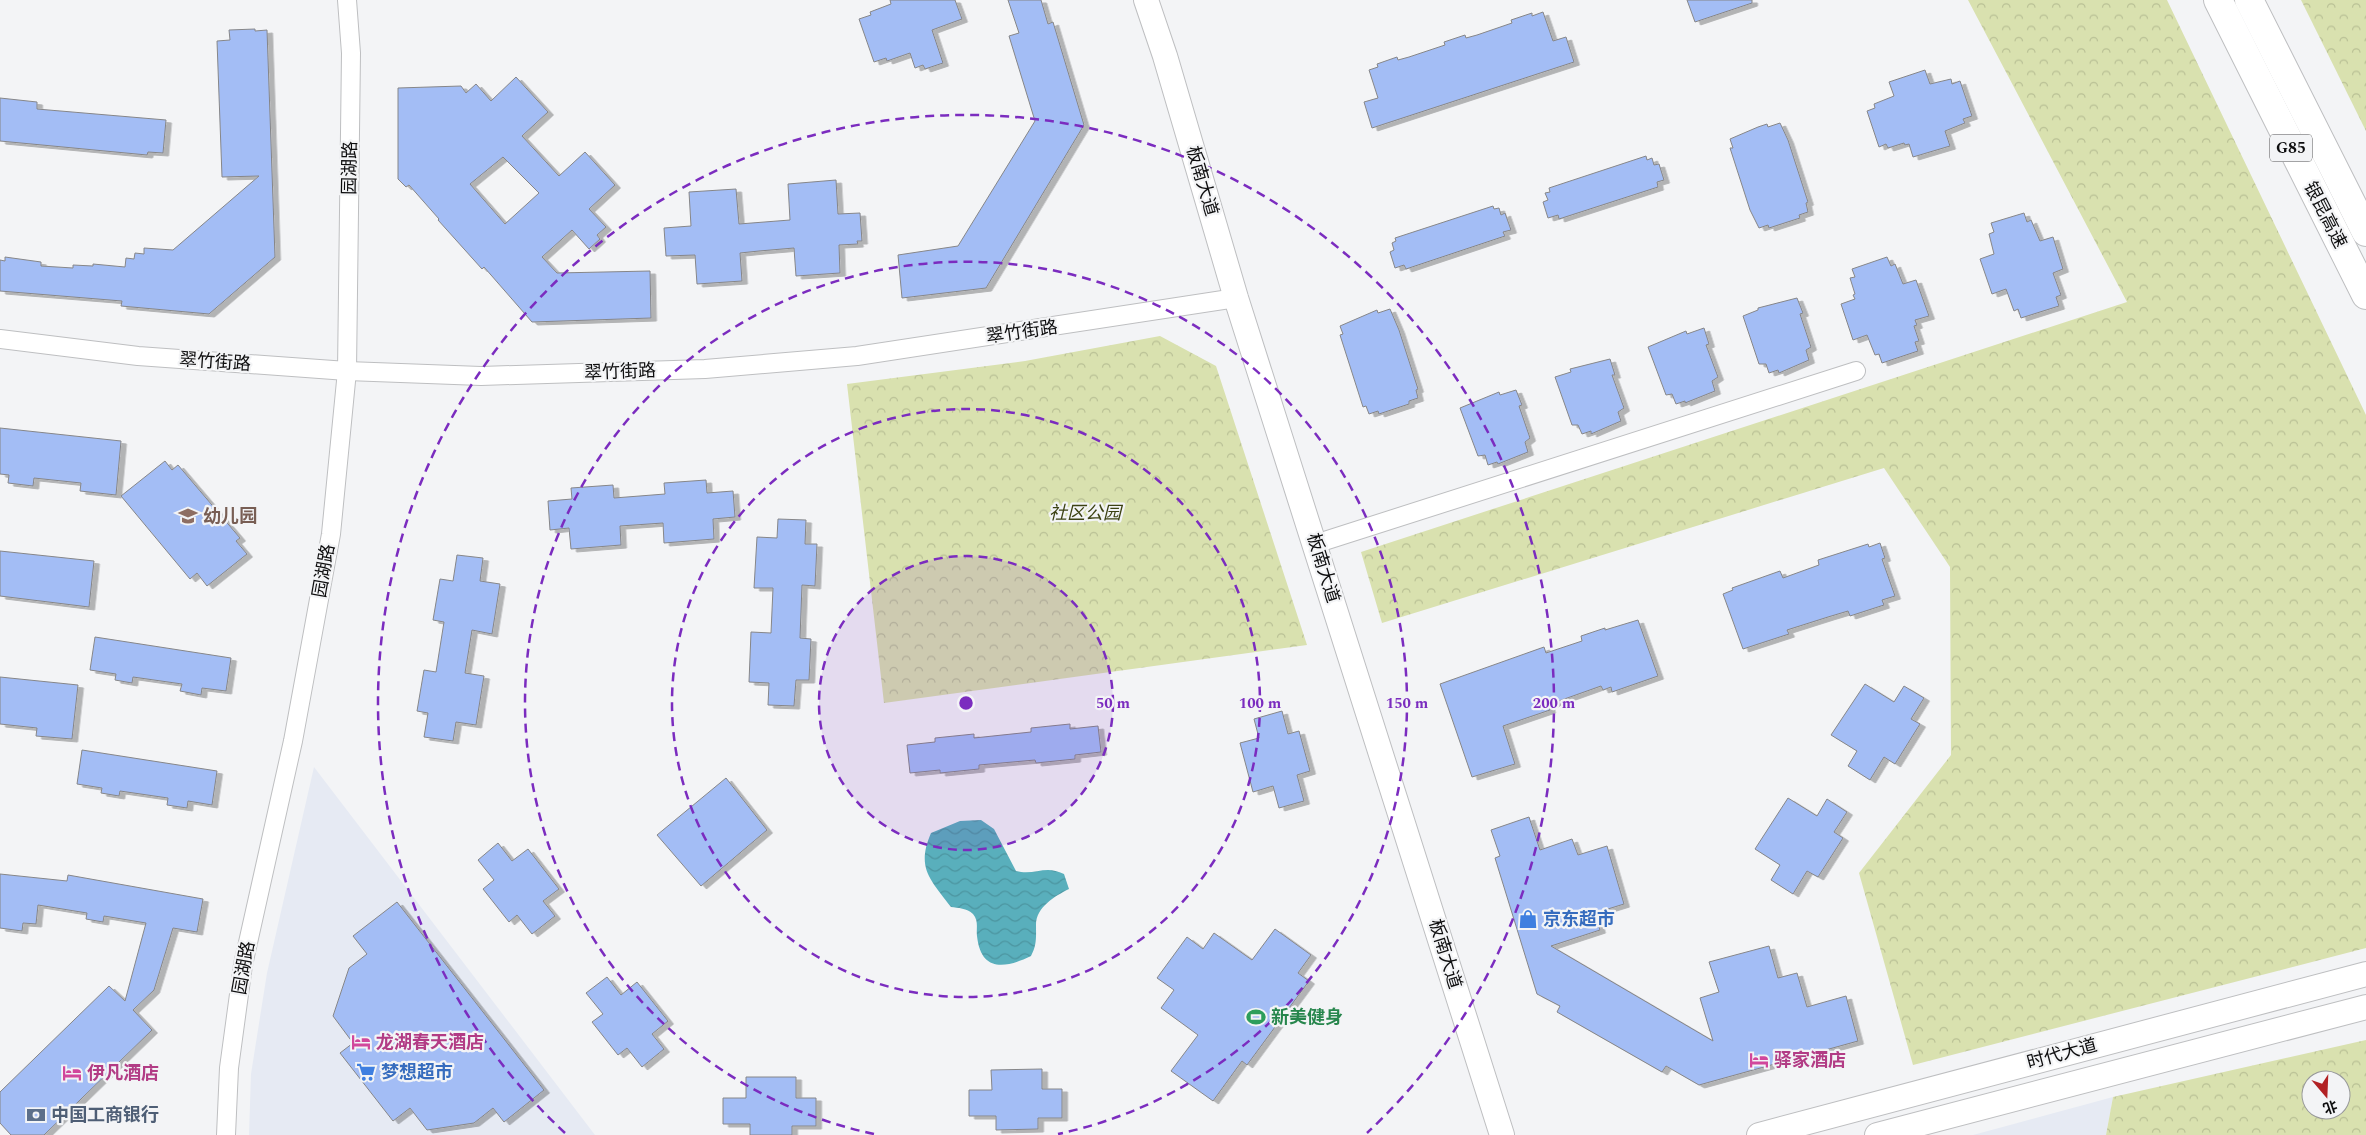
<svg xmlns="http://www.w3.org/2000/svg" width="2366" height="1135" viewBox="0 0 2366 1135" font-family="Spectral,'Noto Sans SC',serif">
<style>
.built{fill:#e6eaf3}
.forest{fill:url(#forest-crowns);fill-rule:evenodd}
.water{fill:url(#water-waves)}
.building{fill:#a3bdf5;stroke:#868688;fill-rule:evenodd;filter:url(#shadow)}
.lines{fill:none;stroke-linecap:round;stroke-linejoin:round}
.minor-casing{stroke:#bebfc1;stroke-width:20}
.secondary-casing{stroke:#bebfc1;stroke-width:26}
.motorway-casing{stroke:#bebfc1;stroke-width:30}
.minor{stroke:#fff;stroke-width:18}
.secondary{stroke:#fff;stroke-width:24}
.motorway{stroke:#fff;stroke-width:28}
.ring{fill:none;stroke:#7b2cbf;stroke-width:2.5;stroke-dasharray:9 6}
.labels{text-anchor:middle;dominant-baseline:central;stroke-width:4.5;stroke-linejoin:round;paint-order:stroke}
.shield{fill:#f3f4f6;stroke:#535354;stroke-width:1}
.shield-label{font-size:16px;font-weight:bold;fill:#0e0e0f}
.street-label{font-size:18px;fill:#0e0e0f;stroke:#f3f4f6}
.park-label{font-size:18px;font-style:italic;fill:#3c4212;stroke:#f3f4f6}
.education-label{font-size:18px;font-weight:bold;fill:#785e54;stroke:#f3f4f6;text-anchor:start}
.shop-label{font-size:18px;font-weight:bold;fill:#366cbe;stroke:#f3f4f6;text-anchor:start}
.leisure-label{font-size:18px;font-weight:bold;fill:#27864d;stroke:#f3f4f6;text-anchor:start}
.hotel-label{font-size:18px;font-weight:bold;fill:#b23c85;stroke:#f3f4f6;text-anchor:start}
.service-label{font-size:18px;font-weight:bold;fill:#4e5e75;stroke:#f3f4f6;text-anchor:start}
.centre{fill:#7b2cbf;stroke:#f3f4f6;stroke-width:2.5}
.ring-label{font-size:15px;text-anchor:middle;font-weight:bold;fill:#7b2cbf;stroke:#f3f4f6;stroke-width:4.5;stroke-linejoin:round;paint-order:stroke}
</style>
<defs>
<pattern id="forest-crowns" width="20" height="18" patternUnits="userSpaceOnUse" patternTransform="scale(1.25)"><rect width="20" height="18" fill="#d9e1af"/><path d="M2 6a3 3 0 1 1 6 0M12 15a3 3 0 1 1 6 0" fill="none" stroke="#b9c095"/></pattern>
<pattern id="water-waves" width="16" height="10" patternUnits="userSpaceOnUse" patternTransform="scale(1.25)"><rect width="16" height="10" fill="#59afbc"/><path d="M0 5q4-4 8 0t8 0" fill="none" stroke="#4c95a0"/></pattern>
<filter id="shadow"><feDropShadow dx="5.5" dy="3" stdDeviation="0" flood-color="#0004"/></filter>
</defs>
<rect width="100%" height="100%" fill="#f3f4f6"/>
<g class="built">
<polygon points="314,767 595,1135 249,1135 251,1074 267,973"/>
<polygon points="2113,1097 2106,1135 1973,1135"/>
</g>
<g class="forest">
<polygon points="1968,0 2167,0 2366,415 2366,948 1913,1065 1859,873 1951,755 1950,567 1884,468 1382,623 1361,552 2127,302"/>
<polygon points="2301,0 2366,0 2366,131"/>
<polygon points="1160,336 1216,366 1307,645 884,703 847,384 1025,361"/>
<path d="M2366 1040V1135H2106L2113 1097ZM2311 1080H2341V1110H2311Z"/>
</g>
<path class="water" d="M981 820 994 829 1016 871C1035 876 1045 864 1064 874L1069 889C1055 896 1036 907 1036 925 1036 937 1037 945 1031 956 1006 968 981 973 977 936 976 928 979 921 973 914 967 908 958 908 951 907 930 879 916 868 931 833L960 821Z"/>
<g class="building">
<polygon points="890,0 955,0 962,19 932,30 943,63 925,69 923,65 915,68 910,53 887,61 886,58 874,62 859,19 871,15 870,12 891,4"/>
<polygon points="1008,0 1041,0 1048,24 1053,22 1084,125 986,288 902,298 898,255 958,246 1035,121 1009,36 1019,33"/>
<polygon points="1687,0 1752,0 1752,3 1695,22"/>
<polygon points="1543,12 1553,41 1566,37 1574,62 1372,128 1364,102 1378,98 1369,70 1378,67 1377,64 1397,57 1398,60 1409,57 1445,45 1444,42 1465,35 1466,38 1477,35 1512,23 1511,20 1532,13 1532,16"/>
<polygon points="255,29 255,31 267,30 275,257 209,314 121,306 122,301 0,291 0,260 5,261 5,257 41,262 41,266 73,268 73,265 93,266 93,264 125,267 126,258 134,259 135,253 144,254 144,248 173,250 259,176 222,177 217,41 230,40 229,30"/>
<polygon points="1925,70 1930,84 1951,79 1952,84 1960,81 1972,116 1963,119 1965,123 1945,131 1950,146 1913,157 1909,144 1905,145 1904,143 1888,148 1886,144 1879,147 1867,111 1875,108 1874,104 1894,96 1889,82"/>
<path d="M516 77 548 112 522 136 559 176 585 152 615 185 589 209 606 227 597 235 600 239 589 249 572 230 542 257 557 273 650 271 651 318 532 322 484 267 482 269 438 220 439 219 409 185 406 187 398 179V88L461 86 466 93 476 84 491 101ZM503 157 539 193 505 224 470 184Z"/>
<polygon points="0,98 37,102 37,109 166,120 163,153 148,152 147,155 0,141"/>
<polygon points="1780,123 1788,140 1808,202 1806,203 1808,212 1799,215 1800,218 1769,228 1768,225 1759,228 1750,210 1730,148 1733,148 1730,139 1758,127 1767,124 1768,127"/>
<polygon points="1646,156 1647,160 1652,158 1654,165 1659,164 1664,180 1657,182 1658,187 1559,219 1558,215 1548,218 1543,202 1548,200 1545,193 1550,192 1549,188"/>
<polygon points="836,180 838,214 860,213 862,241 857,241 858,244 839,245 840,273 796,276 794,248 759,251 740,253 742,281 697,284 695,255 666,256 664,228 691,226 689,192 736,189 739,224 790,220 788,184"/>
<polygon points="1493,206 1494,209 1499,208 1501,215 1505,213 1511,230 1503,232 1505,236 1406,269 1404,265 1395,268 1390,252 1394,250 1392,243 1396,241 1395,238"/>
<polygon points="2024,213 2027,222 2031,220 2040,241 2053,237 2063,269 2053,273 2061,295 2056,297 2059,306 2021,318 2018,309 2014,311 2006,289 1992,294 1980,259 1994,254 1989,234 1994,232 1991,223"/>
<polygon points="1887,257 1891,266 1895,264 1903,284 1916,280 1929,316 1915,320 1917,325 1914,326 1919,341 1915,342 1918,351 1882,363 1879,354 1875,355 1867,335 1853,340 1841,304 1855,299 1853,295 1855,294 1850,278 1855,277 1852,269"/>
<polygon points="1797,298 1803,313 1800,314 1811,347 1806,350 1809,360 1779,373 1778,370 1769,373 1766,364 1759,364 1743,316 1758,310 1758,308"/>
<polygon points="1390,309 1399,330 1418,389 1416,390 1418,398 1409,401 1409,404 1379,414 1378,411 1369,414 1366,406 1363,407 1340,335 1343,334 1340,326 1377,310 1378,313"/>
<polygon points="1704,328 1709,344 1706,345 1718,377 1712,381 1715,391 1685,403 1685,401 1676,404 1672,394 1666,395 1648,347 1686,331 1687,334"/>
<polygon points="1610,359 1615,375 1612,375 1624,408 1618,412 1621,421 1591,434 1591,431 1582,434 1578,425 1572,425 1555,377 1571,372 1570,369"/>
<polygon points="1516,390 1522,405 1519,406 1530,438 1525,442 1528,452 1498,464 1497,462 1488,465 1485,455 1478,456 1460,408 1499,392 1500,395"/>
<polygon points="0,428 121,441 116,495 80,491 81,483 34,478 33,486 8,483 9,475 0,474"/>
<polygon points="165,461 172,470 178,465 240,538 236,541 247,554 207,586 197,573 190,579 121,496"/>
<polygon points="706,480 707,493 733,491 735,517 713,519 714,539 664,543 663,523 620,526 621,545 571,549 569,528 550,530 548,501 572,499 571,488 613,485 614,498 665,494 664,483"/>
<polygon points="778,519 806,520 805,544 817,544 815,586 802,585 800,638 811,639 809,680 796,680 794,706 768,705 769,683 749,682 751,632 771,633 773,588 754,588 757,537 777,538"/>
<polygon points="1880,543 1885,558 1882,559 1895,596 1882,600 1884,605 1850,616 1848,611 1828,617 1787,630 1789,634 1743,649 1723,594 1733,590 1732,588 1780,571 1783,578 1819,565 1818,560 1868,544 1869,547"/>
<polygon points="0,551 94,561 89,607 0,596"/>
<polygon points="457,555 483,558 480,581 500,584 492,634 472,630 465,673 484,676 476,725 456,722 453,741 424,737 428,713 417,711 424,670 436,672 444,622 433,620 440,579 453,581"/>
<polygon points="1638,620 1658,676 1612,692 1611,687 1603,690 1601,686 1556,702 1549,706 1550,710 1503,726 1515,764 1472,777 1440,684 1544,647 1546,653 1582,641 1581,636 1605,628 1605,630"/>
<polygon points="95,637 231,658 226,691 202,688 201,695 180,691 182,684 133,677 132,683 115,680 116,674 90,670"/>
<polygon points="0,677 78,685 72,739 36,736 37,728 0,724"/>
<polygon points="1865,684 1894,702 1904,686 1924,698 1911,719 1920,724 1895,764 1884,757 1870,780 1848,766 1857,751 1831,735"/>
<polygon points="1282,711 1288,734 1299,731 1310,771 1297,775 1304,801 1279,808 1273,786 1253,792 1240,743 1259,738 1254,719"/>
<polygon points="1070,724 1070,729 1098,726 1101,752 1075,755 1075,759 1036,763 1035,760 979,765 979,769 940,773 940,770 910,773 907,745 935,742 935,738 974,734 974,738 1031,732 1031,728"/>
<polygon points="82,750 217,771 212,805 188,801 187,808 167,805 168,798 120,791 119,796 101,793 102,788 77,784"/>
<polygon points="726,778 767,830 701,886 657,835"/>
<polygon points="1788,798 1817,816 1827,799 1847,812 1834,832 1843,838 1818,877 1807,871 1793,894 1771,880 1780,865 1755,849"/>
<polygon points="1529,817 1540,850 1572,839 1578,855 1607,846 1624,904 1595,913 1600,930 1551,946 1713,1041 1700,998 1719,992 1709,962 1769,946 1778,978 1797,973 1807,1007 1846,996 1858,1041 1699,1085 1666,1066 1662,1072 1557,1012 1560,1006 1537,994 1495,858 1500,856 1491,830"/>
<polygon points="498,843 512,861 528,849 559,889 543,901 555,916 532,934 517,915 509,922 483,889 494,880 478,860"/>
<polygon points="0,874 67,881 68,875 203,899 197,932 173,928 154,990 133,1010 152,1030 44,1135 11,1135 0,1123 0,1092 109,986 125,1001 146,923 104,916 103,922 86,919 87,913 38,905 36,924 23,923 22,931 0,928"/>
<polygon points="397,902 544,1090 504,1122 493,1108 474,1123 427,1130 410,1108 393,1121 340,1053 353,1043 333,1016 349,968 367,954 353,936"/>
<polygon points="1275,929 1311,955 1298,973 1309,981 1247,1065 1242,1061 1213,1101 1171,1071 1198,1035 1161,1008 1174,990 1157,978 1187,937 1203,949 1214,933 1252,960"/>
<polygon points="607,977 621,995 637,982 668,1021 652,1034 664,1049 642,1067 627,1048 618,1055 592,1022 603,1014 586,993"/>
<polygon points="1042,1069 1042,1089 1062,1089 1062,1118 1038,1118 1038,1129 996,1130 996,1116 969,1116 969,1090 992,1090 991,1070"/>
<polygon points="746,1077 796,1077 796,1098 816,1098 816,1126 792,1126 792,1135 750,1135 750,1124 723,1124 723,1098 746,1098"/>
</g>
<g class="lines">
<g class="minor-casing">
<g id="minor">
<polyline points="0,339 138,356 347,371 481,376 705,369 857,356 1236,298"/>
<polyline points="1315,544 1856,371"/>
<polyline points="226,1135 229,1068 243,965 293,741 331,534 347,371 351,53 347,0"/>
</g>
</g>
<g class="secondary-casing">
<g id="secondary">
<polyline points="1146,0 1165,56 1236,298 1502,1135"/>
<polyline points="1759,1135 2366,974"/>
<polyline points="1877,1135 2366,1007"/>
</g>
</g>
<g class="motorway-casing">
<g id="motorway">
<polyline points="2218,0 2366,295"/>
<polyline points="2249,0 2366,232"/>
</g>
</g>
<use href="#minor" class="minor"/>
<use href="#secondary" class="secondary"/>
<use href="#motorway" class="motorway"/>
</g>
<circle cx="966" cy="703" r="147" fill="#7b2cbf" fill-opacity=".12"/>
<g class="ring">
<circle cx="966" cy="703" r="147"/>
<circle cx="966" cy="703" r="294"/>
<path d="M874 1134A441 441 0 1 1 1058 1134"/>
<path d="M565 1133A588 588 0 1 1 1367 1133"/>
</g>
<defs>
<g id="school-bare" transform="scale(1.5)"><path d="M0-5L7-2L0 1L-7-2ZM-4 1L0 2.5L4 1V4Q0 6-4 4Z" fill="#8d6e63" stroke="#f3f4f6" stroke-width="2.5" paint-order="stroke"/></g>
<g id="shop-bare" transform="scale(1.5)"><path d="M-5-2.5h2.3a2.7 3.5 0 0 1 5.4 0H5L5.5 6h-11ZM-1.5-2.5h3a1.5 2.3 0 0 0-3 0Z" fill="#3f7fe0" stroke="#f3f4f6" stroke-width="2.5" paint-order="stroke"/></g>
<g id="stadium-bare" transform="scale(1.5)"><path d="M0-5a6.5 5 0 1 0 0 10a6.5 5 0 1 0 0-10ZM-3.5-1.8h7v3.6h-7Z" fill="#2e9e5b" stroke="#f3f4f6" stroke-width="2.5" paint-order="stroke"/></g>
<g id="hotel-bare" transform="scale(1.5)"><path d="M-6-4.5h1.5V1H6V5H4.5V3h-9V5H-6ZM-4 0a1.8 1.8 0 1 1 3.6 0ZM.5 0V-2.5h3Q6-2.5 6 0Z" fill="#d1479c" stroke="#f3f4f6" stroke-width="2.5" paint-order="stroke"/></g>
<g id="supermarket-bare" transform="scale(1.5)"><path d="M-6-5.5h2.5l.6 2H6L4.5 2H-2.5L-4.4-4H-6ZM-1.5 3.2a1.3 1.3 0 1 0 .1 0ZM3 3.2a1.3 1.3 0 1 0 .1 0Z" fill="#3f7fe0" stroke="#f3f4f6" stroke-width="2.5" paint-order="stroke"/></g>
<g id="bank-bare" transform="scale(1.5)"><path d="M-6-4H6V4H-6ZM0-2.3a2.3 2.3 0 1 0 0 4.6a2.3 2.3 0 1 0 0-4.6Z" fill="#5c6f8a" stroke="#f3f4f6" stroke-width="2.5" paint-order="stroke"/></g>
</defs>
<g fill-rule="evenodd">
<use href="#school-bare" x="188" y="516"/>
<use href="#shop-bare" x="1528" y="919"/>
<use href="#stadium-bare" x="1256" y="1017"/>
<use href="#hotel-bare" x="361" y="1042"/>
<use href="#hotel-bare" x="1759" y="1060"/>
<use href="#supermarket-bare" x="366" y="1072"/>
<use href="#hotel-bare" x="72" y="1073"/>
<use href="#bank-bare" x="36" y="1115"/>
</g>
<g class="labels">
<rect class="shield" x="2270" y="134.5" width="42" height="27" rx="4"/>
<g class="shield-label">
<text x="2291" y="148">G85</text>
</g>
<g class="street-label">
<text transform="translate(350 168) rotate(-89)">园湖路</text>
<text transform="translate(1202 181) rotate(74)">板南大道</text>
<text transform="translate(2325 215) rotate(63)">银昆高速</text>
<text transform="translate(1022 332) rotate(-8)">翠竹街路</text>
<text transform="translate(215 362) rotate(4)">翠竹街路</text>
<text transform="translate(620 372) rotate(-2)">翠竹街路</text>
<text transform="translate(1323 568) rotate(73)">板南大道</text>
<text transform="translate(324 571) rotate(-80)">园湖路</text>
<text transform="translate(1445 954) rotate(73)">板南大道</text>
<text transform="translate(244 968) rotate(-80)">园湖路</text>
<text transform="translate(2062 1054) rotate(-15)">时代大道</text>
</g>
<g class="park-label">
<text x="1085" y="513">社区公园</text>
</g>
<g class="education-label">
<text x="203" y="516">幼儿园</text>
</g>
<g class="shop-label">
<text x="1543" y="919">京东超市</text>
<text x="381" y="1072">梦想超市</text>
</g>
<g class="leisure-label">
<text x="1271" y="1017">新美健身</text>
</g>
<g class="hotel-label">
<text x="376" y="1042">龙湖春天酒店</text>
<text x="1774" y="1060">驿家酒店</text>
<text x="87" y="1073">伊凡酒店</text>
</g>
<g class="service-label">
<text x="51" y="1115">中国工商银行</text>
</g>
</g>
<circle cx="966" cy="703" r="8" class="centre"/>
<g class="ring-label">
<text x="1113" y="708">50 m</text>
<text x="1260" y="708">100 m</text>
<text x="1407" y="708">150 m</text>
<text x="1554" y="708">200 m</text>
</g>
<g transform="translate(2326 1095) rotate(161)"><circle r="24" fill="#f3f4f6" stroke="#97989a"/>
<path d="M0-4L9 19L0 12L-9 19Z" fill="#b22124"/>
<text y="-8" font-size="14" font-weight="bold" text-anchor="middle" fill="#0e0e0f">北</text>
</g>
</svg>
